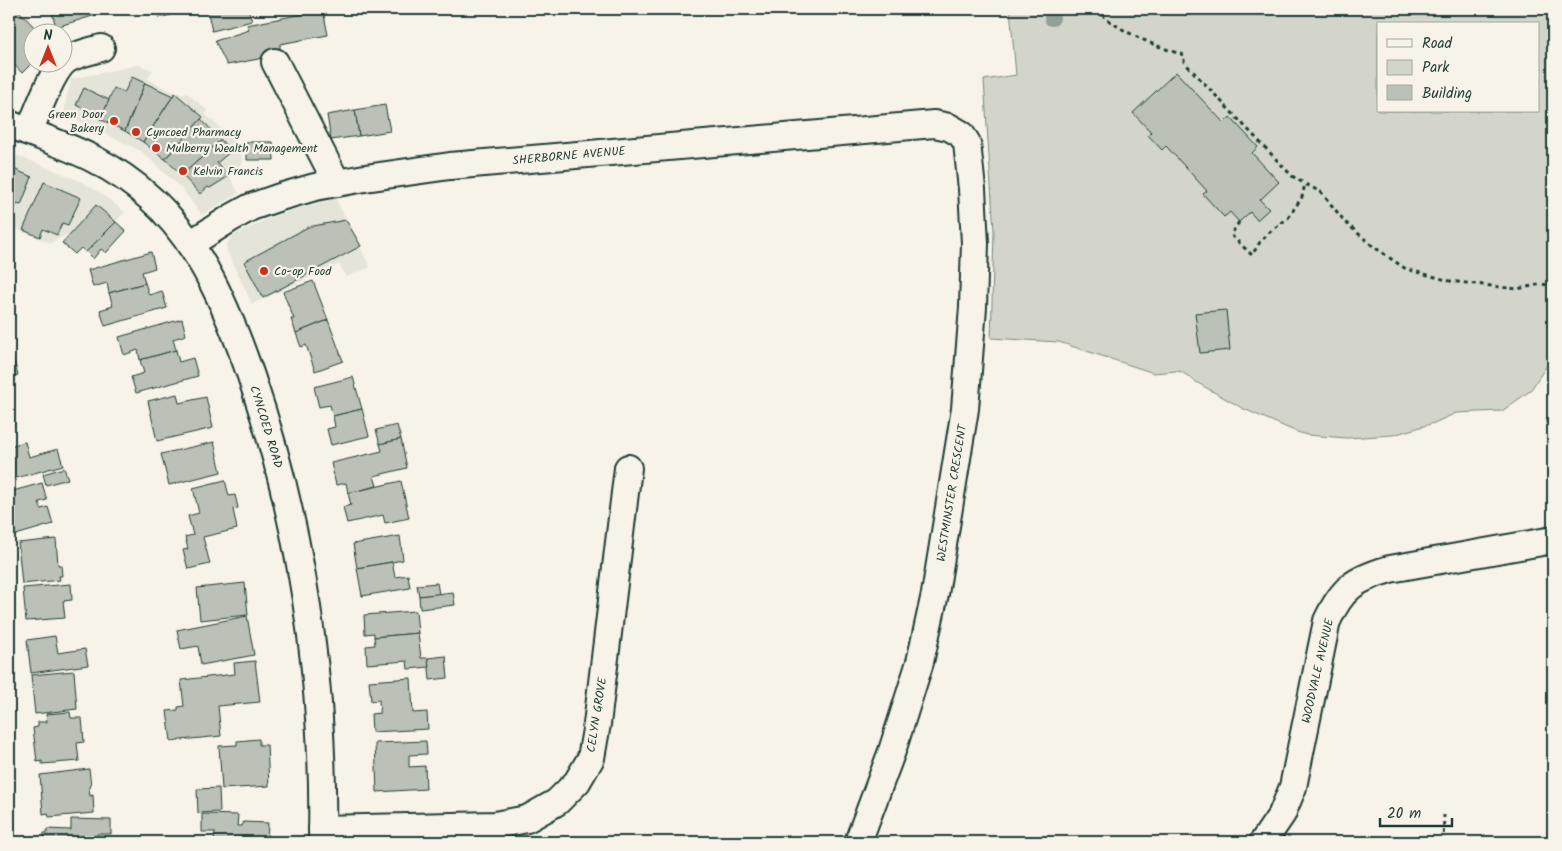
<svg xmlns="http://www.w3.org/2000/svg" width="1562" height="851" viewBox="0 0 1562 851" font-family="Kalam,sans-serif">
<style>
.built{fill:#e5e4d9}
.green{fill:#d3d5ca;stroke:#79897f;fill-rule:evenodd}
.building{fill:#bbc1b6;stroke:#1f3d34}
.lines{fill:none;stroke-linecap:round;stroke-linejoin:round}
.minor-casing{stroke:#1f3d34;stroke-width:30}
.path{stroke:#1f3d34;stroke-width:3;stroke-dasharray:4 4;stroke-linecap:butt}
.minor{stroke:#f7f3e8;stroke-width:26}
.tree{fill:#949f96}
.poi-dot{fill:#c8321e;stroke:#f7f3e8;stroke-width:2}
.labels{text-anchor:middle;dominant-baseline:central;stroke-width:4.5;stroke-linejoin:round;paint-order:stroke}
.poi-label{font-size:12px;fill:#1f3d34;stroke:#f7f3e8;text-anchor:start}
.street-label{font-size:12px;fill:#1f3d34;stroke:#f7f3e8}
</style>
<rect width="100%" height="100%" fill="#f7f3e8"/>
<filter id="ink" filterUnits="userSpaceOnUse"><feTurbulence type="fractalNoise" baseFrequency=".02" numOctaves="2"/><feDisplacementMap in="SourceGraphic" scale="10" xChannelSelector="R" yChannelSelector="G"/><feConvolveMatrix kernelMatrix="1 2 1 2 8 2 1 2 1" color-interpolation-filters="sRGB"/></filter>
<g filter="url(#ink)">
<g class="built">
<polygon points="138,65 153,70 148,79 175,93 187,93 208,111 205,114 241,147 242,163 229,176 239,193 202,215 182,189 141,151 70,117 65,114 65,105 71,79"/>
<polygon points="9,152 78,180 101,193 125,212 86,252 66,235 51,243 9,226"/>
<polygon points="336,199 370,267 346,277 339,264 252,304 227,251 226,245 232,236 271,217 296,209"/>
</g>
<path class="green" d="M1010 9H1553V366L1547 365 1530 391 1502 411 1456 413 1434 423 1393 435 1347 438 1307 435 1297 432 1244 409 1196 382 1182 372 1176 371 1154 373 1059 342 991 338 994 232 984 80 1016 75ZM1378 24H1538V111H1378Z"/>
<g class="building">
<polygon points="9,9 17,9 39,32 32,32 33,62 22,73 9,59"/>
<polygon points="51,9 94,9 96,15 56,27"/>
<polygon points="156,9 193,9 159,18"/>
<polygon points="207,9 248,9 252,21 212,31"/>
<polygon points="323,10 328,35 280,44 280,49 273,51 274,56 227,65 215,41 249,30 247,25"/>
<polygon points="1176,72 1224,123 1230,117 1258,147 1252,153 1279,182 1260,200 1269,209 1257,220 1250,212 1239,222 1230,212 1224,217 1203,194 1207,191 1166,146 1162,150 1148,135 1151,132 1133,113"/>
<polygon points="132,77 145,83 125,131 100,119 114,88 124,93"/>
<polygon points="145,83 173,96 143,142 125,131"/>
<polygon points="84,88 109,100 101,118 76,105"/>
<polygon points="175,93 203,117 165,159 143,142"/>
<polygon points="385,105 390,131 359,136 355,110"/>
<polygon points="355,110 359,136 331,140 327,115"/>
<polygon points="201,119 221,140 182,175 165,159"/>
<polygon points="221,140 231,151 217,163 229,176 210,188 208,187 200,194 182,175"/>
<polygon points="247,142 273,142 274,160 247,160"/>
<polygon points="9,167 32,177 21,205 17,204 11,217 9,216"/>
<polygon points="44,182 81,198 68,225 62,223 57,235 43,229 40,237 23,230"/>
<polygon points="96,205 116,222 86,252 81,248 75,254 62,243"/>
<polygon points="346,220 361,246 263,298 244,262 308,227"/>
<polygon points="116,222 126,231 106,253 101,249 93,259 86,252"/>
<polygon points="151,252 155,268 142,272 145,283 109,293 107,283 93,287 88,270"/>
<polygon points="313,281 328,320 296,333 291,319 294,319 283,292"/>
<polygon points="145,283 149,295 162,291 167,308 105,326 100,310 113,306 109,293"/>
<polygon points="1226,310 1230,350 1200,353 1195,313"/>
<polygon points="182,319 186,335 173,339 176,350 140,360 138,350 124,355 119,337"/>
<polygon points="328,320 343,361 315,371 306,345 301,347 296,333"/>
<polygon points="9,345 18,375 9,377"/>
<polygon points="176,350 179,362 193,358 198,376 136,393 131,377 144,373 140,360"/>
<polygon points="353,377 362,409 333,416 330,405 319,407 314,387"/>
<polygon points="177,394 179,403 206,397 213,428 157,441 148,401"/>
<polygon points="362,409 369,436 331,445 327,429 335,427 333,416"/>
<polygon points="9,415 12,418 14,425 13,428 9,430"/>
<polygon points="397,425 401,439 380,444 376,430"/>
<polygon points="401,439 407,468 374,476 377,486 348,493 346,483 336,485 331,463 382,451 380,444"/>
<polygon points="25,442 29,457 58,449 63,465 9,480 9,446"/>
<polygon points="214,442 221,472 169,485 161,454"/>
<polygon points="64,468 68,479 46,485 43,474"/>
<polygon points="225,480 229,496 235,495 238,508 233,509 237,529 203,537 210,564 188,569 183,550 188,549 185,537 193,535 188,516 199,513 193,488"/>
<polygon points="401,481 409,518 385,523 383,515 347,523 343,507 351,505 348,493"/>
<polygon points="42,483 47,500 39,502 41,509 48,507 53,524 9,537 9,492"/>
<polygon points="400,536 403,560 357,568 353,544"/>
<polygon points="56,539 58,565 61,565 62,576 59,576 60,580 22,584 18,543"/>
<polygon points="392,562 395,577 408,575 410,588 362,596 357,568"/>
<polygon points="245,583 248,615 200,620 197,588"/>
<polygon points="437,583 439,594 419,596 417,585"/>
<polygon points="71,584 72,600 63,601 65,618 26,621 23,588"/>
<polygon points="453,592 455,605 420,609 419,596"/>
<polygon points="416,611 418,633 374,637 374,633 365,634 364,615"/>
<polygon points="247,616 254,655 201,665 198,646 181,649 177,630"/>
<polygon points="418,633 421,658 428,658 429,667 408,669 407,661 367,664 366,646 375,645 374,637"/>
<polygon points="55,636 58,653 85,649 88,665 31,673 27,640"/>
<polygon points="446,656 448,678 430,680 428,658"/>
<polygon points="255,661 260,702 218,706 221,736 171,741 167,711 178,710 178,707 184,706 181,680 235,674 234,663"/>
<polygon points="74,671 77,709 35,714 31,675"/>
<polygon points="411,678 413,713 427,712 428,729 372,732 371,714 380,713 379,700 371,701 369,681"/>
<polygon points="70,712 71,718 82,718 84,742 77,743 79,761 42,764 42,761 37,762 33,728 38,727 38,722 47,722 46,714"/>
<polygon points="259,739 259,745 267,745 269,786 222,789 219,746 237,745 237,741"/>
<polygon points="426,741 427,754 409,755 409,767 425,766 426,789 377,792 375,743"/>
<polygon points="89,769 91,786 89,786 90,796 93,795 94,813 49,817 48,813 43,814 40,775"/>
<polygon points="219,788 220,812 198,813 197,789"/>
<polygon points="202,814 238,815 237,826 242,826 243,822 268,823 267,842 214,842 215,832 202,832"/>
<polygon points="71,819 111,820 111,834 97,834 96,842 44,842 44,833 47,833 47,829 71,830"/>
</g>
<g class="lines">
<g class="minor-casing">
<g id="minor">
<polyline points="275,62 337,183"/>
<path d="M9 124C63 146 105 157 150 198 201 243 229 313 251 376 302 526 325 685 322 842"/>
<path d="M29 132C37 114 52 68 68 59 77 54 91 51 101 48"/>
<polyline points="190,244 231,218 251,207 280,197 315,187 365,178 450,166 934,124 949,127 961,134 967,143 972,189 975,243 973,307 965,409 935,594 920,662 892,751 858,842"/>
<polyline points="322,829 495,825 527,819 557,802 577,782 591,758 597,724 628,468"/>
<path d="M1263 842 1282 814 1293 787 1327 621C1342 588 1355 579 1390 569L1553 540"/>
</g>
</g>
<g class="path">
<path d="M1096 9C1115 30 1157 47 1184 55V62L1292 176 1305 184"/>
<polyline points="1239,222 1231,235 1252,255 1260,242 1271,231 1288,218 1302,197 1305,184 1321,192 1346,223 1374,247 1406,269 1450,281 1517,289 1542,284 1553,286"/>
<polyline points="1443,842 1444,815"/>
</g>
<use href="#minor" class="minor"/>
</g>
<circle class="tree" cx="1052" cy="18" r="8"/>
</g>
<g class="poi-dot">
<circle cx="114" cy="121" r="5"/>
<circle cx="136" cy="132" r="5"/>
<circle cx="156" cy="148" r="5"/>
<circle cx="183" cy="171" r="5"/>
<circle cx="264" cy="271" r="5"/>
</g>
<g class="labels">
<g class="poi-label">
<text x="104" y="114" text-anchor="end">Green Door<tspan x="104" dy="14">Bakery</tspan></text>
<text x="146" y="132">Cyncoed Pharmacy</text>
<text x="166" y="148">Mulberry Wealth Management</text>
<text x="193" y="171">Kelvin Francis</text>
<text x="274" y="271">Co-op Food</text>
</g>
<g class="street-label">
<text transform="translate(569 156) rotate(-5)">SHERBORNE AVENUE</text>
<text transform="translate(266 427) rotate(73)">CYNCOED ROAD</text>
<text transform="translate(952 493) rotate(-81)">WESTMINSTER CRESCENT</text>
<text transform="translate(1318 671) rotate(-77)">WOODVALE AVENUE</text>
<text transform="translate(597 715) rotate(-81)">CELYN GROVE</text>
</g>
</g>
<rect width="1562" height="851" fill="none" stroke="#f7f3e8" stroke-width="30"/>
<rect x="15" y="15" width="1532" height="821" fill="none" stroke="#1f3d34" stroke-width="2" filter="url(#ink)"/>
<rect x="1377" y="22" width="162" height="90" fill="#f7f3e8" stroke="#a1aaa0"/>
<rect x="1387" y="39" width="25" height="8" fill="#f7f3e8" stroke="#a1aaa0"/>
<text x="1422" y="48" font-size="15" fill="#1f3d34">Road</text>
<rect x="1387" y="60" width="25" height="15" fill="#d3d5ca" stroke="#a1aaa0"/>
<text x="1422" y="72" font-size="15" fill="#1f3d34">Park</text>
<rect x="1387" y="85" width="25" height="15" fill="#bbc1b6" stroke="#a1aaa0"/>
<text x="1422" y="98" font-size="15" fill="#1f3d34">Building</text>
<g transform="translate(48 48)"><circle r="24" fill="#f7f3e8" stroke="#a1aaa0"/>
<path d="M0-4L9 19L0 12L-9 19Z" fill="#c8321e"/>
<text y="-8" font-size="14" font-weight="bold" text-anchor="middle" fill="#1f3d34">N</text>
</g>
<path d="M1380 818v8h72v-8" fill="none" stroke="#1f3d34" stroke-width="2.5"/>
<text x="1387" y="818" font-size="15" fill="#1f3d34" stroke="#f7f3e8" stroke-width="4" paint-order="stroke">20 m</text>
</svg>
